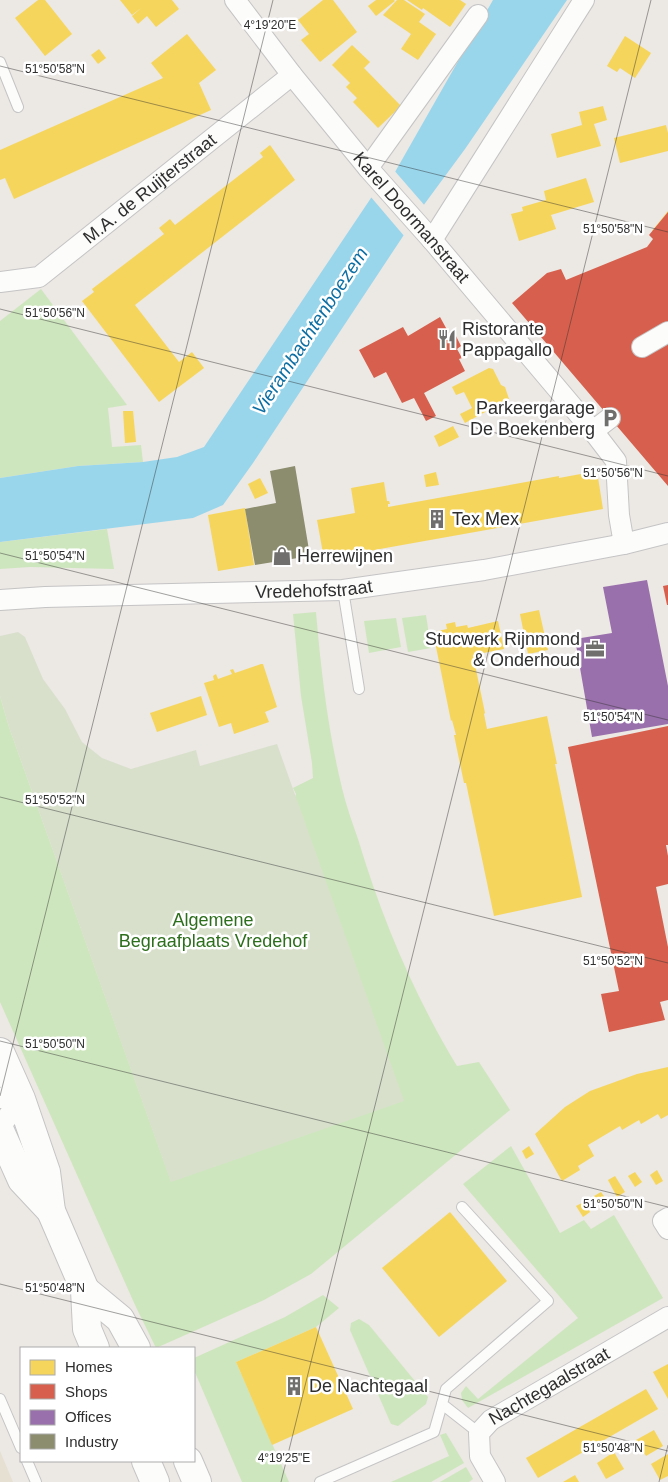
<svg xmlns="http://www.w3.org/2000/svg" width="668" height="1482" viewBox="0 0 668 1482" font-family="Arial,sans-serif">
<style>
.education{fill:#e6e0d3}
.green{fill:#cee6be}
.cemetery{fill:#d8e0cc}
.water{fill:#99d6ec}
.pier{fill:#ece8e4}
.homes{fill:#f6d55c}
.shops{fill:#d6604d}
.offices{fill:#9970ab}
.industry{fill:#8c8c6e}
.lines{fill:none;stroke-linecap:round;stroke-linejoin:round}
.lane-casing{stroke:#c5c4c5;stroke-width:12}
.street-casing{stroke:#c5c4c5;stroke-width:22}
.secondary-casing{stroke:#c5c4c5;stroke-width:30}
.lane{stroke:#fcfcfb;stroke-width:10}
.street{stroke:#fcfcfb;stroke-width:20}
.secondary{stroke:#fcfcfb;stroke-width:28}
.ticks{fill:none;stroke:#2e2e2e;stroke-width:1;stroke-opacity:0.45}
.labels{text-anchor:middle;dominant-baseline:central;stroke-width:5;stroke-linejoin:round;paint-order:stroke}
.street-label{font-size:18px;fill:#2e2e2e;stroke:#fff}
.poi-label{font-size:18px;fill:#2e2e2e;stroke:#fff;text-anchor:start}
.park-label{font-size:18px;fill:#2c6e1b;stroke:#fff}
.water-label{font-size:19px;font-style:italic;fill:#0d6fa3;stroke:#fff}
.ticks-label{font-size:12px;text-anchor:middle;fill:#2e2e2e;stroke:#fff;stroke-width:5;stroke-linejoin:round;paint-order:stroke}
</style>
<rect width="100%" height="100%" fill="#ece8e4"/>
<polygon class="education" points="0,1451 13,1482 0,1482"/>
<g class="green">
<polygon points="41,289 127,405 108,408 112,447 141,445 143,462 78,466 0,478 0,321"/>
<polygon points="107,529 114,569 30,567 0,569 0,542"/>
<path d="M316 612C321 671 328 731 342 788 346 805 352 822 358 839 382 919 414 995 457 1066L479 1062 510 1110 311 1274 264 1300 156 1348 135 1305 0 1002V696L9 727 171 1181 296 794 293 788 313 778 312 763 301 696 293 614Z"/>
<polygon points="426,615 431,648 408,652 402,618"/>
<polygon points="396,618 401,647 369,653 364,621"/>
<polygon points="511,1146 560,1233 584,1220 591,1229 614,1215 663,1298 468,1408 462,1400 461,1393 466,1386 478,1399 578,1318 463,1184"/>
<polygon points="323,1295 339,1308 316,1327 236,1362 289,1482 242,1482 194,1370 194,1358 285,1317"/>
<polygon points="359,1319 369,1325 428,1397 426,1404 398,1426 391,1424 350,1330 351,1323"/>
<polygon points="446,1433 464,1463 431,1482 391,1482 449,1456 440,1435"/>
<polygon points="466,1467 473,1479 469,1482 440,1482"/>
</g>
<polygon class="cemetery" points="18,632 25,637 43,679 65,709 82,742 102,758 131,769 196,750 200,766 277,744 404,1101 171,1182 9,727 0,696 0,636"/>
<polygon class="water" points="493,0 567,0 465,149 423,206 253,463 223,505 193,518 0,542 0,478 78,466 143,462 177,457 204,447 373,195 395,172"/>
<polygon class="pier" points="393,169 426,207 405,237 370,196"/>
<g class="homes">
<polygon points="38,0 45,0 72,34 45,56 15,18"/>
<polygon points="120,0 172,0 179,9 156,27 147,16 138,24 132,16 141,8 132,15"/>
<polygon points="323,0 333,0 357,32 320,62 301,40 309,34 298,20"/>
<polygon points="376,0 394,0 395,1 376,16 368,6"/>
<polygon points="397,0 404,0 425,14 419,22 436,34 418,60 401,49 411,34 383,15"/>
<polygon points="407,0 460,0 466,4 450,27 423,8 422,10"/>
<polygon points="187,34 216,70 199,83 211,110 14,199 5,178 0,180 0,150 163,78 151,63"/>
<polygon points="625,36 651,53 635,78 620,68 617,72 607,66"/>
<polygon points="352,45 370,62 364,68 401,106 378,128 353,102 357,98 346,87 350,83 332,65"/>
<polygon points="99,49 106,58 98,64 91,55"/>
<polygon points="603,106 607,120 594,124 601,146 557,158 551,134 582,125 579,112"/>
<polygon points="666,125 668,133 668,151 620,163 614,138"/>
<polygon points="270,145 295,180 135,305 179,362 192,352 204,368 159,402 82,301 94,292 92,289 164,234 159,228 170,219 175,225 263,157 260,153"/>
<polygon points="586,178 594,202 551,215 556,229 519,241 511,214 523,211 522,207 546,200 544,191"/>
<polygon points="668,211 668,243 652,231"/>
<polygon points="554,277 627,361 593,390 520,305"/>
<polygon points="489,368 493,369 501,385 505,387 509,399 465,423 460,414 472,408 464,392 456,395 452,387"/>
<polygon points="123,411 133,411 136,442 125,443"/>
<polygon points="668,423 668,461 655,429"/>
<polygon points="453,426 459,437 439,447 434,436"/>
<polygon points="597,471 603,509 324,559 317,520 355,513 351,488 384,482 387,501 389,501 390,504 388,504 388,507 559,476 559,478"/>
<polygon points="436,472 439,485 426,487 424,475"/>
<polygon points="260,478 268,493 255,499 248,484"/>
<polygon points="245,508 254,565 218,571 208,515"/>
<polygon points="539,610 548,650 528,654 520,614"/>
<polygon points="498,621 504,649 473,655 485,713 484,714 487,729 547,716 557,764 555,764 582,897 494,916 466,783 464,783 454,735 456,735 452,720 451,721 433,632 447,629 446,624 455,622 456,627 467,625 468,628"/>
<polygon points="261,664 263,664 277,707 265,712 269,722 234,734 231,723 219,727 204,683 214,680 213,676 216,674 218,679 232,674 230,670 233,669 235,673"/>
<polygon points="201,696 207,715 157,732 150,713"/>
<polygon points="668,1067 668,1115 661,1119 658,1114 641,1124 639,1120 622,1130 620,1126 588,1145 594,1156 578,1166 580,1170 562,1181 535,1134 565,1107 590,1091 637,1074"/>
<polygon points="529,1146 534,1154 526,1159 522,1151"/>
<polygon points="657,1170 663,1181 656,1185 650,1175"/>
<polygon points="635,1172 642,1182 635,1187 628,1176"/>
<polygon points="615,1176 625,1192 617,1197 608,1180"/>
<polygon points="601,1192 608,1202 600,1207 594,1196"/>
<polygon points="584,1202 590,1212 583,1217 576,1206"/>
<polygon points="450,1212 507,1281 439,1337 382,1268"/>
<polygon points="316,1327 353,1409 272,1445 236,1362"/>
<polygon points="668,1364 668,1399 653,1372"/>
<polygon points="646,1389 658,1409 538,1478 526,1458"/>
<polygon points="654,1430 663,1446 646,1456 636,1440"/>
<polygon points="614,1452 624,1469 606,1479 597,1463"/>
<polygon points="668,1454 668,1476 660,1480 651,1464"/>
<polygon points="575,1475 579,1482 563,1482"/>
</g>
<g class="shops">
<polygon points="668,212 668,486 512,303 547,273 561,269 566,280 647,247 653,239 649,235"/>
<polygon points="440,317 451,337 455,334 461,346 457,349 462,358 459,359 465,371 424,393 436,416 426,421 414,398 402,403 386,372 374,378 359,350 403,327 408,336"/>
<polygon points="668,585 668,605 667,605 663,586"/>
<polygon points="668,726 668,845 666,845 668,856 668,884 656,887 668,947 668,1000 660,1002 665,1020 609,1032 601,994 619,991 568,747"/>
</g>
<polygon class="offices" points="647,580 668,686 668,724 592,737 575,639 612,633 603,587"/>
<polygon class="industry" points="295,466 310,556 255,565 245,509 276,503 270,471"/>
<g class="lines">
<g class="lane-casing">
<g id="lane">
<polyline points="0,62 18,107"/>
<polyline points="343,590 359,689"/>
<polyline points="462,1207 548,1301 446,1389 442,1404 479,1433"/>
<polyline points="0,1399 21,1448"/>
<polyline points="27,1461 36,1482"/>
<polyline points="320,1482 434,1432 442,1404"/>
</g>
</g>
<g class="street-casing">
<g id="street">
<path id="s1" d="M235 0 292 75 368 168 432 240 593 431 616 461 619 515 624 544"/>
<polyline points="368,168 478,15"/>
<polyline points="432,240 584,0"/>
<path id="s2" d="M0 282 39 277 292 75"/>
<polyline points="642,347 668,332"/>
<polyline points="593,431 610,418"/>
<path id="s3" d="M0 600 45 597 343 590 484 570 624 544 668 533"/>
<polyline points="0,1098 21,1099"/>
<polyline points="0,1127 21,1099"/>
<polyline points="668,1218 663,1221 668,1229"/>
<path id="s4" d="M495 1482 480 1456 479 1433 491 1420 668 1317"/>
</g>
</g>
<g class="secondary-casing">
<g id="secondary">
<polyline points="0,1052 21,1099 46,1172 51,1211 85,1290 87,1329 95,1348"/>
<polyline points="0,1131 22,1180 51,1211"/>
<polyline points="85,1290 120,1319 136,1348"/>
<polyline points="146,1461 155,1482"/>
<polyline points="188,1461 197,1482"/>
</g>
</g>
<use href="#lane" class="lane"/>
<use href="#street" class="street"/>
<use href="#secondary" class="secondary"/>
</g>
<path class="ticks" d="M0 66 668 232M0 309 668 476M0 553 668 720M0 797 668 963M0 1041 668 1207M0 1096 273 0M0 1284 668 1451M281 1482 651 0M659 1482 668 1445"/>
<defs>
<g id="restaurant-bare" transform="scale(1.5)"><path d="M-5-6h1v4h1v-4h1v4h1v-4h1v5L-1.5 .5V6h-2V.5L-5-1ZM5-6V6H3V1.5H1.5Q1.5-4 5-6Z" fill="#706f6e" stroke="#fff" stroke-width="2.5" paint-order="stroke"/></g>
<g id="parking-bare" transform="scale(1.5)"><path d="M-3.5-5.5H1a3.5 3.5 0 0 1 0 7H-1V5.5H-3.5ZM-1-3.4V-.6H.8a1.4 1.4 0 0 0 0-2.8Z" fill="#706f6e" stroke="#fff" stroke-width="2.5" paint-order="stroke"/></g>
<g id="building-bare" transform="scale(1.5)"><path d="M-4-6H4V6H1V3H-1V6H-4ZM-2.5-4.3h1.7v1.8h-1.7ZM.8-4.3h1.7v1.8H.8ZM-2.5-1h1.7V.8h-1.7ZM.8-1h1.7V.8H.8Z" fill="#706f6e" stroke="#fff" stroke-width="2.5" paint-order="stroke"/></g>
<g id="shop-bare" transform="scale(1.5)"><path d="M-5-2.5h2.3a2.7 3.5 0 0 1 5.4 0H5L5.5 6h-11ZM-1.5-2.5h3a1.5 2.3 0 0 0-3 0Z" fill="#706f6e" stroke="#fff" stroke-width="2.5" paint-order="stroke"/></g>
<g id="office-bare" transform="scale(1.5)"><path d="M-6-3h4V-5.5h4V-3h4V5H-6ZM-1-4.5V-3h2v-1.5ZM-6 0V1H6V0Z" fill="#706f6e" stroke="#fff" stroke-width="2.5" paint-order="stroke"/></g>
</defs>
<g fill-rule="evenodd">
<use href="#restaurant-bare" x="447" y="339"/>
<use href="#parking-bare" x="610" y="418"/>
<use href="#building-bare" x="437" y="519"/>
<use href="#shop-bare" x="282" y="556"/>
<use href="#office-bare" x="595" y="649"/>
<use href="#building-bare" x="294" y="1386"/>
</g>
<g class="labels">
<g class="street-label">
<text stroke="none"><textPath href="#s2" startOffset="181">M.A. de Ruijterstraat</textPath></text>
<text stroke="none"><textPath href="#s1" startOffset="280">Karel Doormanstraat</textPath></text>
<text stroke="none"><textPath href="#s3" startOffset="314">Vredehofstraat</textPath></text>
<text stroke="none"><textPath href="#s4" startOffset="138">Nachtegaalstraat</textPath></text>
</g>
<g class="poi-label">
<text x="462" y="329">Ristorante<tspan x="462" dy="21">Pappagallo</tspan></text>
<text x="595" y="408" text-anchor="end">Parkeergarage<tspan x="595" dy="21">De Boekenberg</tspan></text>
<text x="452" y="519">Tex Mex</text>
<text x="297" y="556">Herrewijnen</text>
<text x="580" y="639" text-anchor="end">Stucwerk Rijnmond<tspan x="580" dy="21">&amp; Onderhoud</tspan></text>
<text x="309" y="1386">De Nachtegaal</text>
</g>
<g class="park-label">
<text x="213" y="920">Algemene<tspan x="213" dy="21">Begraafplaats Vredehof</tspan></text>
</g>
<g class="water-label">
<text transform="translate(310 331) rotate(-57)">Vierambachtenboezem</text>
</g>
</g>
<g class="ticks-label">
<text x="270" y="29">4°19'20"E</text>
<text x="55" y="73">51°50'58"N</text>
<text x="613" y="233">51°50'58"N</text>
<text x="55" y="317">51°50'56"N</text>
<text x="613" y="477">51°50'56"N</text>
<text x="55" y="560">51°50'54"N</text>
<text x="613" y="721">51°50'54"N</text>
<text x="55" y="804">51°50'52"N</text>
<text x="613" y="965">51°50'52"N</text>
<text x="55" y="1048">51°50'50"N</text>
<text x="613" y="1208">51°50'50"N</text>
<text x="55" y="1292">51°50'48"N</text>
<text x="613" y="1452">51°50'48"N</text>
<text x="284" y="1462">4°19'25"E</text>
</g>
<rect x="20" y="1347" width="175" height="115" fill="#ffffff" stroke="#ababab"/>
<rect x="30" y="1360" width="25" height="15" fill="#f6d55c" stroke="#ababab"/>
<text x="65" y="1372" font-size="15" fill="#2e2e2e">Homes</text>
<rect x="30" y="1384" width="25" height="15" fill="#d6604d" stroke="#ababab"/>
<text x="65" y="1397" font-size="15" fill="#2e2e2e">Shops</text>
<rect x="30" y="1410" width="25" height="15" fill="#9970ab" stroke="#ababab"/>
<text x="65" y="1422" font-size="15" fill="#2e2e2e">Offices</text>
<rect x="30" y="1434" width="25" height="15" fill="#8c8c6e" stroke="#ababab"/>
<text x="65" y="1447" font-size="15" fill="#2e2e2e">Industry</text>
</svg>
